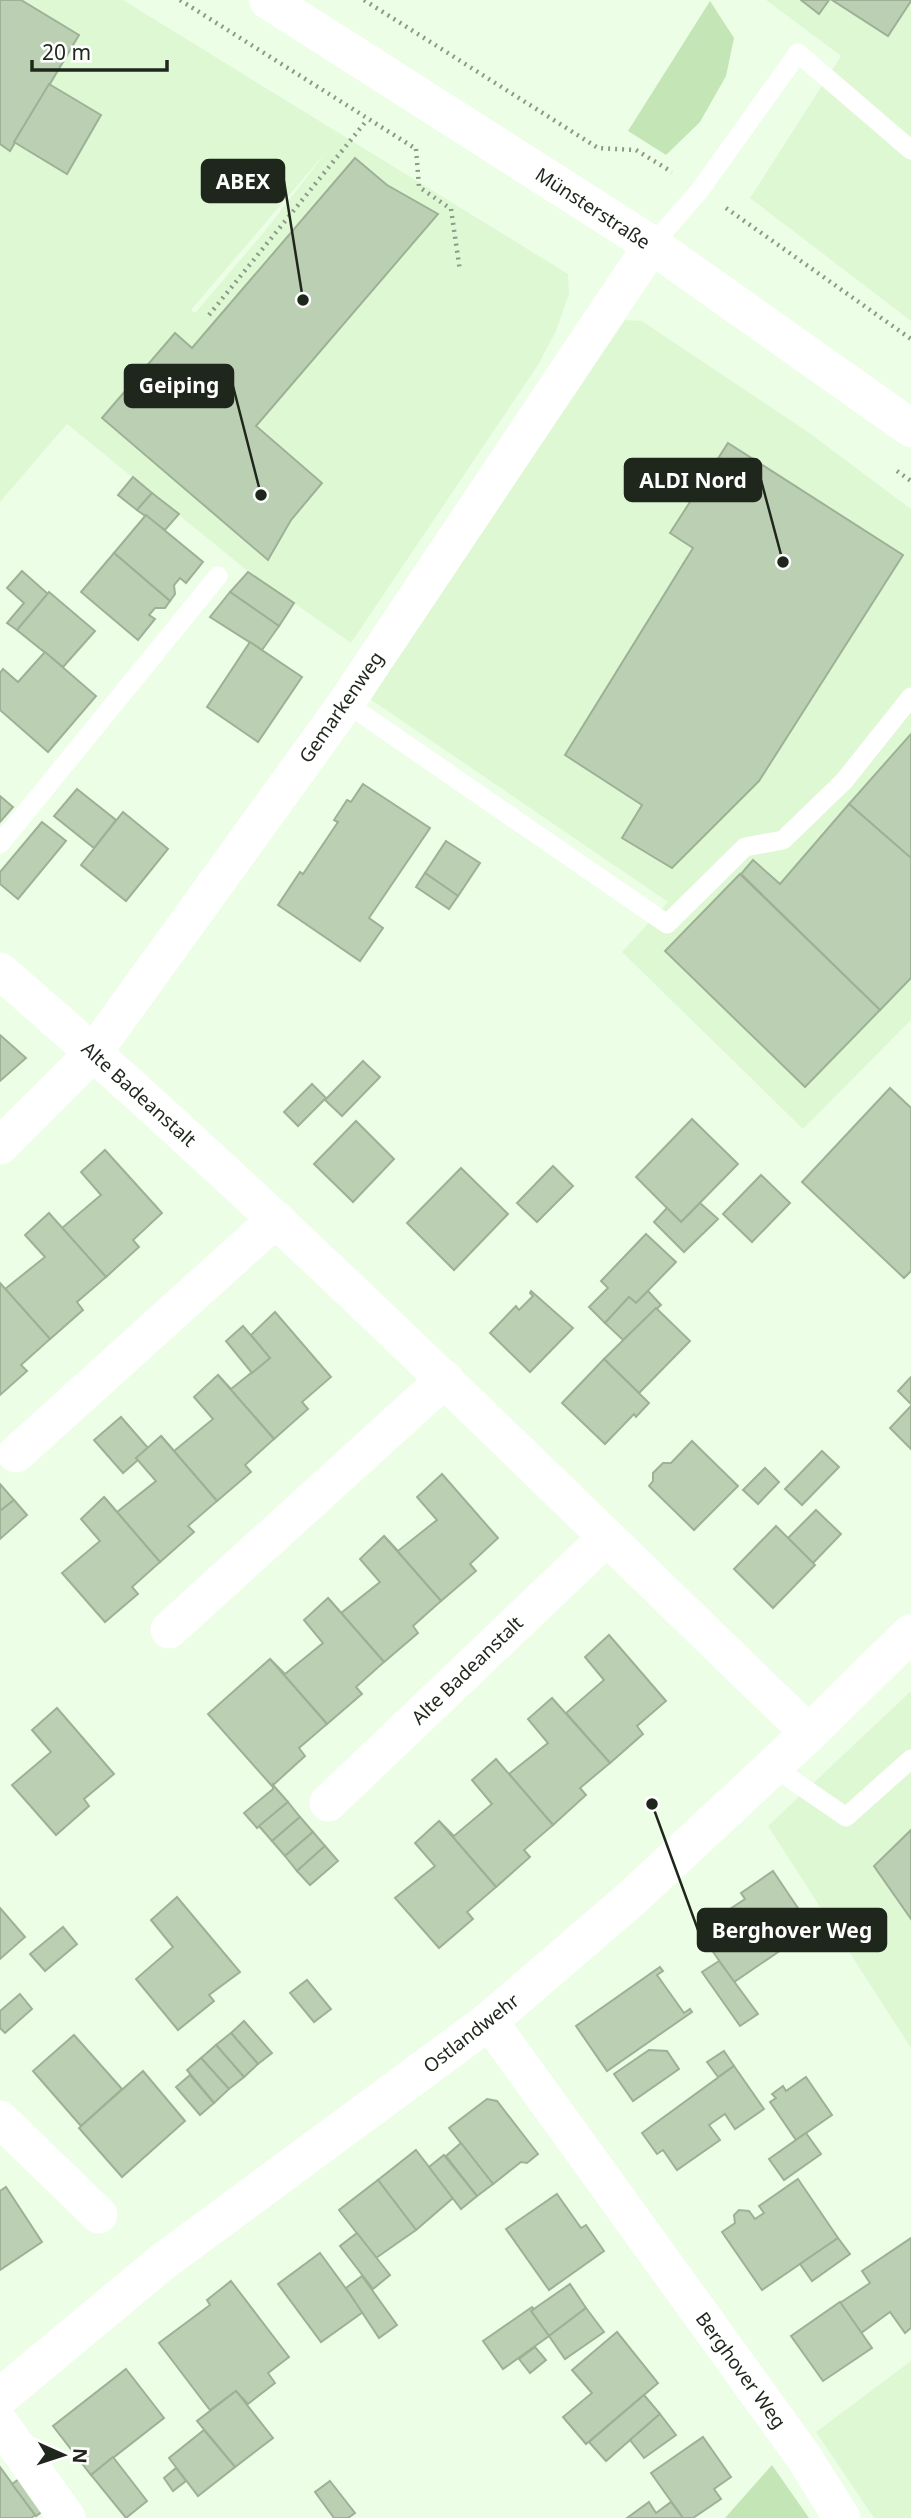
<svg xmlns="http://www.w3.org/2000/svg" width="911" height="2518" viewBox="0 0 911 2518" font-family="'Noto Sans',sans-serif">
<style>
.built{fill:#dff8d4;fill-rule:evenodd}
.green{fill:#c4e6b6}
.building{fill:#bbd0b3;stroke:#9eb196;stroke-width:2}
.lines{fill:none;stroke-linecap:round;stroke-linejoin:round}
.path{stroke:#8d9a88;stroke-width:4.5;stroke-dasharray:2 5;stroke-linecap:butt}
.service{stroke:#fff;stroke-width:19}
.minor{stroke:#fff;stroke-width:37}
.tertiary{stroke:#fff;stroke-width:38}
.secondary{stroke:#fff;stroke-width:38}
.labels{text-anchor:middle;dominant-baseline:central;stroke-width:6;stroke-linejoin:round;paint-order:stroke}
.street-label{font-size:19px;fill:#1f271c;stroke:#fff}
.leader{fill:none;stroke:#1f271c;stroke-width:2.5}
.callout-dot{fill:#1f271c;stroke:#fff;stroke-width:2.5}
.callout{fill:#1f271c;stroke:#1f271c;stroke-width:2.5}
.callout-label{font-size:21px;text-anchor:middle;font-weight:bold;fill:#fff}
</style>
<rect width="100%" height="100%" fill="#edfee6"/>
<g class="built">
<path d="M0 0H123L568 274 569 294 556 331 538 365 351 643 244 568 67 424 0 502ZM327 151 264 232 195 313 191 310Z"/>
<polygon points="766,0 911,0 911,321 750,198 841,56"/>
<polygon points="625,320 642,321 808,432 911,509 911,1020 803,1129 622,952 668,902 370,699"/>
<polygon points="911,1691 911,2048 768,1826"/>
<polygon points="911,2361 911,2518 874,2518 816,2432"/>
</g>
<g class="green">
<polygon points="710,1 734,38 726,76 700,122 666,155 628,131"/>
<polygon points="772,2465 809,2518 725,2518"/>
</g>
<g class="building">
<polygon points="0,0 21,0 79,35 10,151 0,144"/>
<polygon points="801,0 829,0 819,14"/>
<polygon points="832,0 911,0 911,1 888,36"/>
<polygon points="49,84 101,115 67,174 14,142"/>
<polygon points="355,158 387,185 438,214 256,426 322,483 291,520 268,560 102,418 175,333 192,348"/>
<polygon points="728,443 903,555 759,781 672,868 622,838 642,805 565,755 693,548 670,533"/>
<polygon points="133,477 152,493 137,510 118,495"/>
<polygon points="152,493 179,514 165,530 137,510"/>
<polygon points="146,515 203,562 186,583 180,578 174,585 175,594 170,601 114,553"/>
<polygon points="114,553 170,601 165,608 155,608 149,615 155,619 138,640 81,592"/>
<polygon points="22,571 48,594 17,630 7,623 24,603 7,588"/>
<polygon points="248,572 294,603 279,626 230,592"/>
<polygon points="49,592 95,631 63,667 17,630"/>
<polygon points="230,592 279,626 262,650 210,617"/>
<polygon points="250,642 302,677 258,742 207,707"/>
<polygon points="45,652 96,696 48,752 0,710 0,673 3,669 18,682"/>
<polygon points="911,734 911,858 849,804"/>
<polygon points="363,784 430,828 369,918 383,928 360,961 278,905 300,872 303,874 338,822 334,820 347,800 351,802"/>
<polygon points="77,789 116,820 94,848 54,816"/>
<polygon points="0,796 13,807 0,822"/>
<polygon points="849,804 911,858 911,978 880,1010 741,874 753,860 780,884"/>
<polygon points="123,812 168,849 126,901 81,865"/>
<polygon points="42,822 66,841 18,899 0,884 0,872"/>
<polygon points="446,841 480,863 458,896 425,873"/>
<polygon points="425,873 458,896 449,909 416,887"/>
<polygon points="740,874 880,1010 805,1087 665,951"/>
<polygon points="0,1035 26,1058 0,1081"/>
<polygon points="363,1061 380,1077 342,1116 325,1100"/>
<polygon points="312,1084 326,1098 298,1126 284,1112"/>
<polygon points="890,1088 911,1108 911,1271 904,1278 802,1182"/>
<polygon points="692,1119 738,1164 681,1222 636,1177"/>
<polygon points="356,1121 394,1159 353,1202 314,1164"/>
<polygon points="105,1150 162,1213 133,1240 139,1247 106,1277 62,1228 101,1195 81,1172"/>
<polygon points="553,1166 573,1186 537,1222 517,1203"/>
<polygon points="461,1168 508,1214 454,1270 407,1223"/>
<polygon points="761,1175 790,1203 752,1242 723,1214"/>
<polygon points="700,1203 718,1219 684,1252 654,1222 667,1208 681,1222"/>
<polygon points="49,1213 106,1277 77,1302 83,1310 50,1339 5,1289 45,1257 25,1235"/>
<polygon points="646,1234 676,1262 636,1303 629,1297 605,1323 589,1307 608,1288 601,1281"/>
<polygon points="0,1283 50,1339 21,1365 27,1371 0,1395"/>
<polygon points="531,1291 573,1328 530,1372 490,1333 516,1306 519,1310 533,1296 530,1293"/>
<polygon points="648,1291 661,1305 623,1340 605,1323 629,1297 636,1303"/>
<polygon points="656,1308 690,1341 639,1393 604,1359"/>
<polygon points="275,1312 331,1377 302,1402 308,1409 274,1439 218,1375 231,1389 270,1358 251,1335"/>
<polygon points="243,1326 270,1358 252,1373 226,1341"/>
<polygon points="604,1359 649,1403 636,1417 634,1414 605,1444 562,1403"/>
<polygon points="218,1375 274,1439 245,1465 251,1472 217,1501 161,1436 174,1451 213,1419 194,1397"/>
<polygon points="911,1377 911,1404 898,1391"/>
<polygon points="911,1406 911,1449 890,1428"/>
<polygon points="121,1417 148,1448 136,1458 138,1460 123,1473 94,1440"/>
<polygon points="161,1436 217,1501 188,1526 194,1532 160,1562 104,1497 117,1512 156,1481 136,1458"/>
<polygon points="692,1441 738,1486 694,1530 649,1486 653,1481 653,1473 663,1463 671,1463"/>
<polygon points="822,1451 839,1467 802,1505 785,1489"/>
<polygon points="765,1468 779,1482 758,1504 743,1490"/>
<polygon points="442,1474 498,1538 470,1564 476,1571 441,1601 384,1536 398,1551 437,1520 417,1497"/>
<polygon points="0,1484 14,1500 0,1511"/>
<polygon points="104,1497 160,1562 132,1587 138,1594 105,1622 62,1573 100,1541 81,1519"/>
<polygon points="14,1500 27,1515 0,1539 0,1511"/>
<polygon points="816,1510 841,1534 813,1563 788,1538"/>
<polygon points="776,1526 815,1565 773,1608 734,1569"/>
<polygon points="384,1536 441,1601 413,1626 418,1633 384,1662 328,1598 341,1613 380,1582 360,1559"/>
<polygon points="328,1598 384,1662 356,1687 362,1694 327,1724 270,1659 285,1674 323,1643 304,1620"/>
<polygon points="609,1635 666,1701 637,1726 643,1734 610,1763 566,1713 604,1680 585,1657"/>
<polygon points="270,1659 327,1724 299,1748 305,1756 272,1786 208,1714"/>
<polygon points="552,1698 610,1763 580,1788 586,1795 553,1825 509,1774 548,1743 528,1719"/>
<polygon points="57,1708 114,1774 84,1799 89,1806 56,1835 12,1785 51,1752 32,1730"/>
<polygon points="496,1759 553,1825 524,1850 530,1857 496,1887 439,1821 454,1836 492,1804 472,1780"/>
<polygon points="273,1785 288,1802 257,1828 244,1813 273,1789"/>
<polygon points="288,1802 300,1817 272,1841 259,1826"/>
<polygon points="300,1817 313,1832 285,1856 272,1841"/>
<polygon points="439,1821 496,1887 467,1912 473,1919 439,1948 395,1898 435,1866 415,1843"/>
<polygon points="911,1830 911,1919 874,1866"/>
<polygon points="313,1832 325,1846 297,1871 285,1856"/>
<polygon points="325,1846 338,1861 310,1885 297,1871"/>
<polygon points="773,1871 812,1929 734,1982 698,1930 745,1899 741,1893"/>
<polygon points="177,1897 240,1972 209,1995 214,2001 178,2030 136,1979 173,1947 151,1920"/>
<polygon points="0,1908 25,1937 0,1959"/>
<polygon points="63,1927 77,1944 45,1971 30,1954"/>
<polygon points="719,1961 758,2014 740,2026 702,1972"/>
<polygon points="660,1967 663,1971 657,1975 684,2013 690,2009 692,2012 607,2071 576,2026"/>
<polygon points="307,1980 331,2009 314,2022 290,1993"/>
<polygon points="20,1994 32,2009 5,2033 0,2028 0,2011"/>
<polygon points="244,2021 272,2053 258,2064 231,2033"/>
<polygon points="231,2033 258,2064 244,2077 216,2045"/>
<polygon points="74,2035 122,2089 81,2126 33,2071"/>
<polygon points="216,2045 244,2077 229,2089 201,2058"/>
<polygon points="649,2050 667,2051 679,2069 633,2101 614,2074"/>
<polygon points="724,2051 734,2066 718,2077 707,2062"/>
<polygon points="201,2058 229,2089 214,2103 187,2070"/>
<polygon points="734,2066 764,2109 735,2129 725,2114 709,2125 720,2140 677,2170 663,2150 657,2154 642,2133"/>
<polygon points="143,2071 185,2121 122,2177 79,2128"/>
<polygon points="190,2075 214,2103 200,2115 176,2087"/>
<polygon points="806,2077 832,2115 796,2140 770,2102 776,2098 772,2094 783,2086 786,2091"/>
<polygon points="487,2099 497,2101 538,2154 527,2163 521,2162 493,2184 449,2128"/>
<polygon points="806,2133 821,2154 784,2180 769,2159"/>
<polygon points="461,2143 493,2184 477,2196 446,2156"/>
<polygon points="416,2150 453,2198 416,2230 378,2180"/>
<polygon points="444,2155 477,2196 461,2209 429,2167"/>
<polygon points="798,2179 838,2238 762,2290 722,2232 735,2223 734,2215 739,2210 749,2211 755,2219 764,2213 759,2206"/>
<polygon points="378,2180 416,2230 376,2258 339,2210"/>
<polygon points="6,2187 42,2242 0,2270 0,2191"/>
<polygon points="557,2194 581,2228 586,2225 604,2251 549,2290 506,2229"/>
<polygon points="357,2233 390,2275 373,2289 340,2246"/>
<polygon points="838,2238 850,2254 812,2281 800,2264"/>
<polygon points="911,2238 911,2328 905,2333 890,2312 861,2333 840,2303 870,2283 862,2271"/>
<polygon points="320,2253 363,2312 321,2342 278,2284"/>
<polygon points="362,2276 397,2325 379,2338 346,2288"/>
<polygon points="231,2281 289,2357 268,2373 275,2383 248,2404 236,2391 210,2410 159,2343 210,2305 207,2300"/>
<polygon points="570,2284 586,2308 549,2336 531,2311"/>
<polygon points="840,2302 872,2348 823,2381 791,2336"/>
<polygon points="532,2307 534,2309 531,2311 549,2336 503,2369 483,2341"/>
<polygon points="586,2308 604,2332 565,2359 549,2336"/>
<polygon points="617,2332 658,2383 586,2444 563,2417 592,2393 572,2370"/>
<polygon points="535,2347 546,2360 530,2373 519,2359"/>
<polygon points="126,2369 164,2418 91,2475 53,2426"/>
<polygon points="236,2391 273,2438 235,2467 197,2421"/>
<polygon points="644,2395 660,2414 606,2461 589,2442"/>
<polygon points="660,2414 676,2435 644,2458 630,2440"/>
<polygon points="204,2430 235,2467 198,2496 169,2458"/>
<polygon points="703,2437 731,2477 714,2489 721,2499 693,2518 683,2518 651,2473"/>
<polygon points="113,2457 147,2501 126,2518 91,2475"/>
<polygon points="0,2467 35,2515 31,2518 0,2518"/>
<polygon points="176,2468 186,2481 173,2491 164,2478"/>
<polygon points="28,2473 51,2505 36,2516 12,2484"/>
<polygon points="330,2481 355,2513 348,2518 334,2518 315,2492"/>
<polygon points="649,2502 656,2513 671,2502 683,2518 627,2518"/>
</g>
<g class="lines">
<g class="path">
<polyline points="180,0 413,147"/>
<polyline points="364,0 598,148 636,150 672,172"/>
<polyline points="416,149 419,187 451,209 460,271"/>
<polyline points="726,208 911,339"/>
<polyline points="209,315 367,120"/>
<polyline points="897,471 911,481"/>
</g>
<g class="service">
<polyline points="652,245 700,190 798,53 911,150"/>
<polyline points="346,703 667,924 745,847 783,840 844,781 911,697"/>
<polyline points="0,844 218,576"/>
<polyline points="772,1766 846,1817 911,1759"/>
</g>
<g class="minor">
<path d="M0 971C280 1213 542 1476 809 1733"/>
<polyline points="0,1146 94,1052 346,703 652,245"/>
<polyline points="16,1454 276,1219"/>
<polyline points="169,1630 445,1379"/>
<polyline points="328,1803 606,1538"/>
<polyline points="489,2021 803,2456 842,2518"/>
<polyline points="0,2119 99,2215"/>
<polyline points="0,2423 67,2518"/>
</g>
<polyline class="tertiary" points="0,2397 161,2263 489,2021 633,1897 809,1733 911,1633"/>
<polyline class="secondary" points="268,0 652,245 911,428"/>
</g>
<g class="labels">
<g class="street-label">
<text transform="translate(593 208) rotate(33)">Münsterstraße</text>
<text transform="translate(341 707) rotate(-55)">Gemarkenweg</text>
<text transform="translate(139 1094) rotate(42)">Alte Badeanstalt</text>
<text transform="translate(467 1670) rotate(-44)">Alte Badeanstalt</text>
<text transform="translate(471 2033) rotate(-38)">Ostlandwehr</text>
<text transform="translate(741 2370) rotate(54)">Berghover Weg</text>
</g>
</g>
<path class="leader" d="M303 300L284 181M261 495L233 386M783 562L761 480M652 1804L698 1930"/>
<g class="callout-dot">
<circle cx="303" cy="300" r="7"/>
<circle cx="261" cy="495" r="7"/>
<circle cx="783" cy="562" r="7"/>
<circle cx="652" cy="1804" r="7"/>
</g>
<g class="callout">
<rect x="202" y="160" width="82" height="42" rx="7"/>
<rect x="125" y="365" width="108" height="42" rx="7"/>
<rect x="625" y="459" width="136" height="42" rx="7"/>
<rect x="698" y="1909" width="188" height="42" rx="7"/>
</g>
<g class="callout-label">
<text x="243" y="189">ABEX</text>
<text x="179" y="393">Geiping</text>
<text x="693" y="488">ALDI Nord</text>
<text x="792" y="1938">Berghover Weg</text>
</g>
<g transform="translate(63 2455) rotate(93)" stroke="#ffffff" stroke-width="5" paint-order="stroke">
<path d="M0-5L12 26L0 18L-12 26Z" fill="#1f271c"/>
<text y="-10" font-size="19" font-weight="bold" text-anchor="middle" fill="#1f271c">N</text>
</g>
<path d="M32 60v10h135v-10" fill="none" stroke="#1f271c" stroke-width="3.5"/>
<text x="42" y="60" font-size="21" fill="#1f271c" stroke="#ffffff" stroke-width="5" paint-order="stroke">20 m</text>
</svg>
